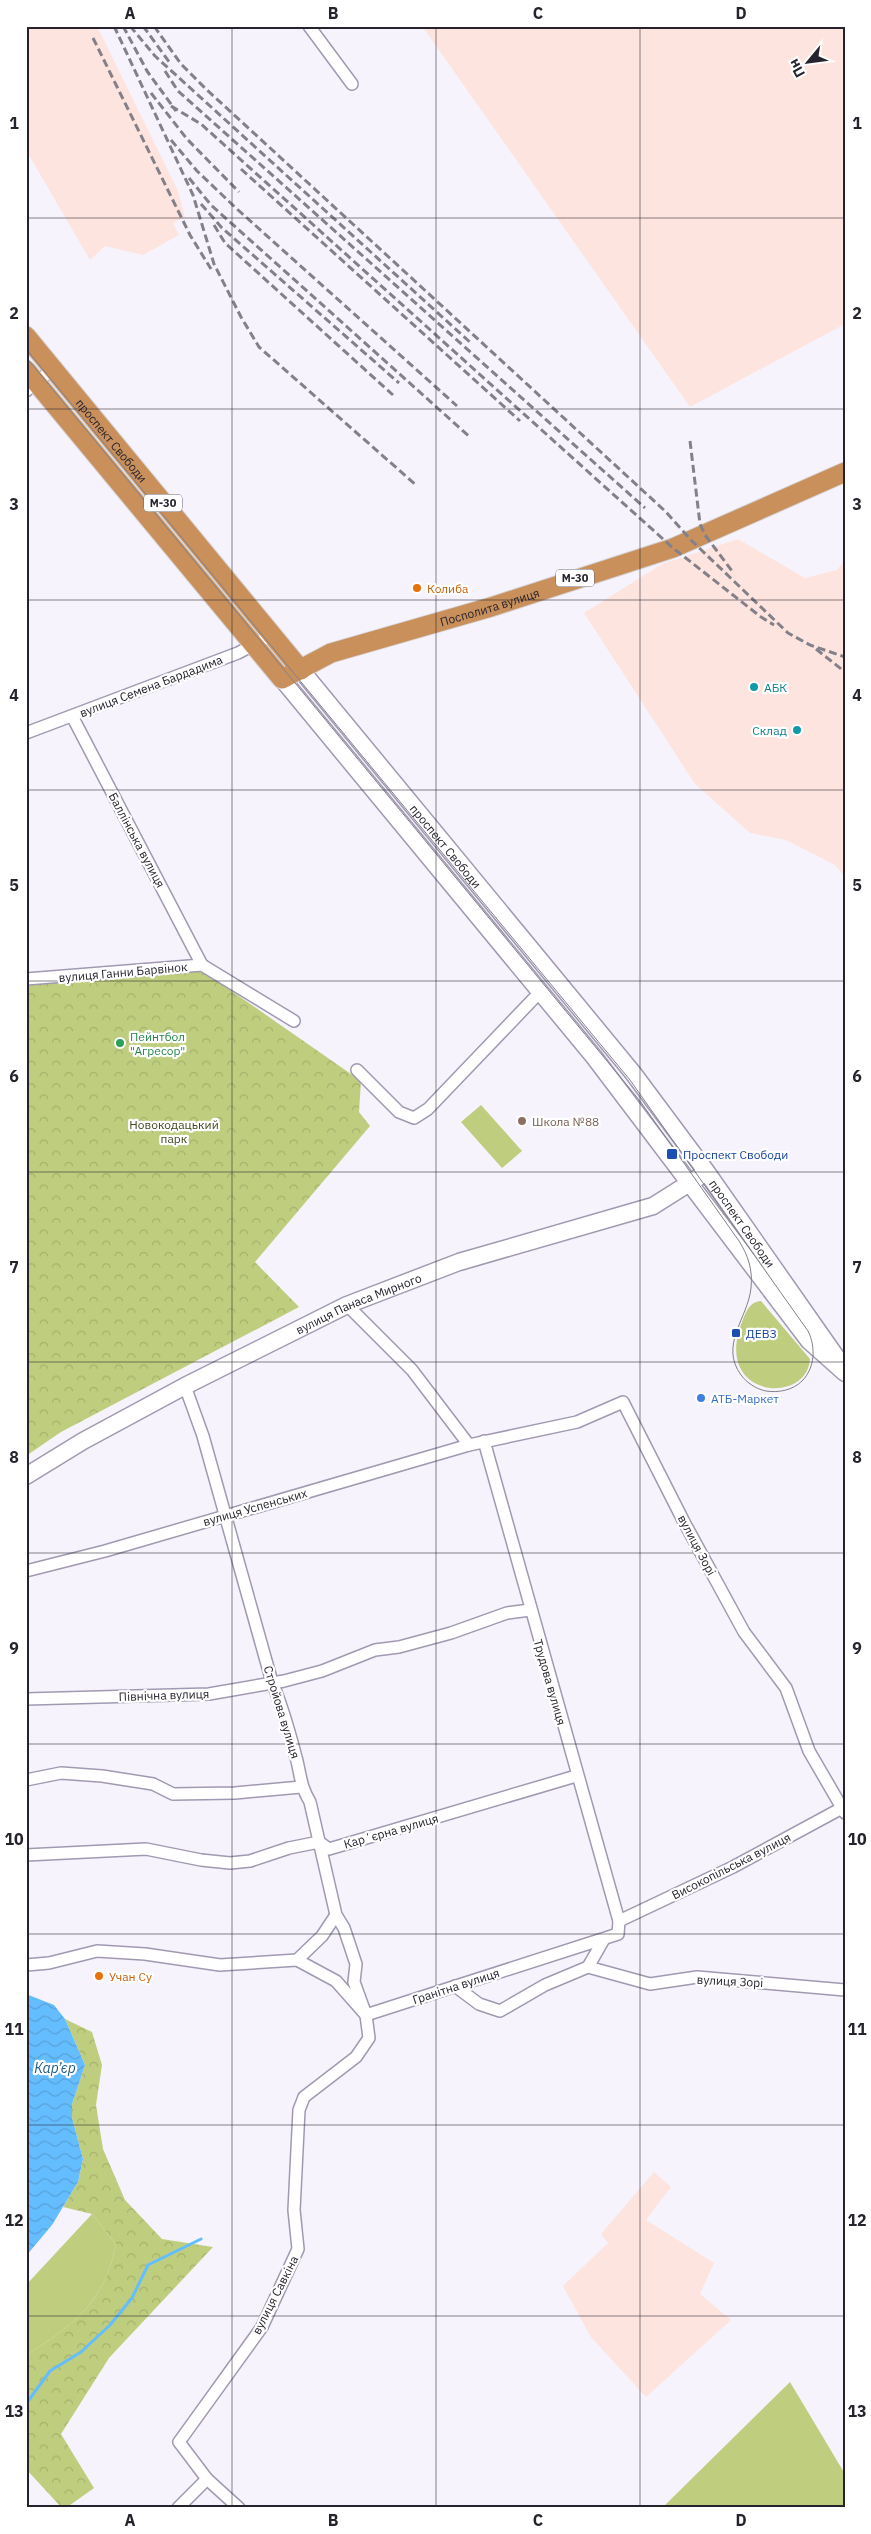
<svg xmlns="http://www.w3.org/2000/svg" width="871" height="2534" viewBox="0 0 871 2534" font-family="'IBM Plex Sans',sans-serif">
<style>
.industrial{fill:#fee4de}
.grass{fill:#bfce7e}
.forest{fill:url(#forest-crowns)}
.water{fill:url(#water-waves)}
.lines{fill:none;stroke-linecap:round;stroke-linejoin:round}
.stream{stroke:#64bdfe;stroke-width:3}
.minor-casing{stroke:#a199b1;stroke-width:14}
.secondary-casing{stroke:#a199b1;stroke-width:19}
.trunk-casing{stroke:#d4d3d5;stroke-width:21}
.minor{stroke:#fff;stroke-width:11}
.secondary{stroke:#fff;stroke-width:16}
.trunk{stroke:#ca905c;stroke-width:19}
.tram{stroke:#83808a;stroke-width:1}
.rail{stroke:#83808a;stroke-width:3;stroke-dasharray:8 4;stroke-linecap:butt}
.grid{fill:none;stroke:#26232d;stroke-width:1;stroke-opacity:0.55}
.food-dot{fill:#e8710a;stroke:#fff;stroke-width:2}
.culture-dot{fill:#0f9aa8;stroke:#fff;stroke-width:2}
.leisure-dot{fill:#2e9e5b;stroke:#fff;stroke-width:2}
.education-dot{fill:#8d6e63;stroke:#fff;stroke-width:2}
.transit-dot{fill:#1a4fb4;stroke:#fff;stroke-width:2}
.shop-dot{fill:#3f7fe0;stroke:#fff;stroke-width:2}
.labels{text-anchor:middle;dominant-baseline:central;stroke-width:4.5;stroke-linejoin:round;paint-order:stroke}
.shield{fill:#fff;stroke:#67656c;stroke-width:1}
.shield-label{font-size:11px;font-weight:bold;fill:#26232d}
.street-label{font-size:12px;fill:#26232d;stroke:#fff}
.food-label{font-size:12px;fill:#c56008;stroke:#fff;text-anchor:start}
.culture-label{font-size:12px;fill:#0d838f;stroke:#fff;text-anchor:start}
.leisure-label{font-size:12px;fill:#27864d;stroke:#fff;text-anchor:start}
.education-label{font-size:12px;fill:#785e54;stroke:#fff;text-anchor:start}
.park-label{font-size:12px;fill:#424920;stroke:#fff}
.transit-label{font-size:12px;fill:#164399;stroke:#fff;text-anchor:start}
.shop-label{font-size:12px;fill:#366cbe;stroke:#fff;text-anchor:start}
.water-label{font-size:14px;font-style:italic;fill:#1c5c87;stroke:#fff}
.neatline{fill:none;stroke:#26232d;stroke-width:2}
.grid-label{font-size:16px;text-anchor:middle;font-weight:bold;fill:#26232d}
</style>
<defs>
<pattern id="forest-crowns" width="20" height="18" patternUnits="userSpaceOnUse" patternTransform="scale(1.25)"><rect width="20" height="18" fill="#bfce7e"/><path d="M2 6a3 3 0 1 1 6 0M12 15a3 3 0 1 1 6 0" fill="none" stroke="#a4b16d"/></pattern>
<pattern id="water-waves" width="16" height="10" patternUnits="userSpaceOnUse" patternTransform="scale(1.25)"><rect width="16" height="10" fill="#64bdfe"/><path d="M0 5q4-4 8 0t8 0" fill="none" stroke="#57a2da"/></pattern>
</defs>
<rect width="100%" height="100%" fill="#f6f3fd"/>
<g class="industrial">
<polygon points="26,26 97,26 178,191 185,217 173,223 179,235 143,255 105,246 90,260 26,150"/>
<polygon points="422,26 845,26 845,324 690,407"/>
<polygon points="738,539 805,578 837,570 845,560 845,877 835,865 786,840 750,833 695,784 584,613 662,564"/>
<polygon points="654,2172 671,2187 646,2220 714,2263 700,2294 731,2320 646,2397 591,2337 563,2286 608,2243 601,2234"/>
</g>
<g class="grass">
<polygon points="481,1105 522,1151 502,1168 461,1122"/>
<path d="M761 1301 810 1359C807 1406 712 1398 742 1322 746 1312 749 1302 761 1301Z"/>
<path d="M92 2214 116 2244C106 2300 72 2327 26 2355V2285Z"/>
<polygon points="790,2382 845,2474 845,2508 662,2508"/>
</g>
<g class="forest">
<polygon points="200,969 361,1081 359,1112 370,1126 255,1262 299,1307 61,1432 26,1456 26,985"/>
<path d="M65 2019 92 2032 102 2065 96 2105 103 2149 125 2200 162 2239 213 2247 109 2358 61 2434 94 2488 66 2508H62L26 2469V2355C72 2327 106 2300 116 2244L92 2214 63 2207 78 2182 83 2159 72 2118V2104L85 2065Z"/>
</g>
<polygon class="water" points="26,1994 54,2005 65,2019 85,2065 72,2104 72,2118 83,2159 78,2182 52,2225 26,2256"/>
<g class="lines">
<polyline class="stream" points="26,2404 50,2371 81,2352 110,2325 132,2298 148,2265 201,2239"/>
<g class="minor-casing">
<g id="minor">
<polyline points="309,26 352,84"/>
<polyline points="26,391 53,369"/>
<polyline points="72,716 202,965"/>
<polyline points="26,733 238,653 272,635"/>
<polyline points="26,979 202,965 294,1021"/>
<polyline points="357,1070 399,1112 414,1118 428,1109 540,992"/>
<polyline points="347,1305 412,1370 469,1445"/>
<path d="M185 1386 203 1436 272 1682C283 1708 290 1734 297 1761 301 1778 301 1787 310 1802L336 1915 344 1928 356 1964 354 1982 366 2015 369 2038 356 2057 304 2097 299 2110 294 2210 298 2249 262 2327 179 2442 207 2479 239 2508"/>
<polyline points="26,1571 105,1551 469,1445 577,1422 623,1402 684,1522 744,1632 786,1688 809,1751 845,1813"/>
<polyline points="26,1699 209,1694 284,1681 322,1671 375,1650 399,1647 451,1633 507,1613 530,1610"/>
<polyline points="26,1780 61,1773 102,1776 153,1784 173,1794 235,1793 301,1787"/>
<polyline points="26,1855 146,1849 201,1860 230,1863 250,1861 289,1848 319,1842 329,1849 576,1776"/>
<polyline points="619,1921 733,1867 842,1808"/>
<polyline points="297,1960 336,1981 366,2015 618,1934 619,1921 484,1441"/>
<polyline points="26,1965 49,1963 97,1951 145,1954 220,1965 297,1960 322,1936 336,1915"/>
<polyline points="588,1967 604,1939"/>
<polyline points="455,1986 479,2004 500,2011 545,1985 588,1967 650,1984 697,1977 845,1990"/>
<polyline points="178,2508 207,2479"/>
</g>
</g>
<g class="secondary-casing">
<g id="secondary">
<path id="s1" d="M301 670 633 1073 706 1171 837 1358"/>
<polyline points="282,679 594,1057 809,1341 845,1373"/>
<path id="s2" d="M26 1476 83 1441 185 1386 347 1305 459 1262 653 1206 699 1177"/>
</g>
</g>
<g class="trunk-casing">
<g id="trunk">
<path id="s3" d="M26 336 301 670"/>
<path id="s4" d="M26 370 282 679 331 653 491 607 673 548 845 472"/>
</g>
</g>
<use href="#minor" class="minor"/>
<use href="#secondary" class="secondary"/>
<use href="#trunk" class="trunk"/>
<path class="tram" d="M26 349 630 1080 808 1331C816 1347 815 1368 802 1381 793 1390 779 1393 766 1391 756 1389 747 1383 741 1375 719 1345 748 1318 751 1288 753 1270 748 1255 739 1241L640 1101 26 357"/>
<g class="rail">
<polyline points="114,26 193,195 214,264 241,317 259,347 416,485"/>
<polyline points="123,26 147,71 176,111"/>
<polyline points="130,26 155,56 472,344"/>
<polyline points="143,26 170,63"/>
<polyline points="154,26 181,64 207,90 665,511 692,541 788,633 810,645 845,657"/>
<polyline points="93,38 190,235 211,269"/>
<polyline points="165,71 178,91 196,107 645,508"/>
<polyline points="151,93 187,139 239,192"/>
<polyline points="171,106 201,124 673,548 761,617 774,625"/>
<polyline points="171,140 197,171 237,209 457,406"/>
<polyline points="241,169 520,421"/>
<polyline points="189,178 211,205 471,438"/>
<polyline points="201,204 222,228 399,383"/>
<polyline points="214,225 225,243 393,395"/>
<polyline points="690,441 700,524 705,535 732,571"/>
<polyline points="816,649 845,672"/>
</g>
</g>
<path class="grid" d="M232 26V2508M436 26V2508M640 26V2508M26 218H845M26 409H845M26 600H845M26 790H845M26 981H845M26 1172H845M26 1362H845M26 1553H845M26 1744H845M26 1934H845M26 2125H845M26 2316H845"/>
<g class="food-dot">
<circle cx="417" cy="588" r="5"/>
<circle cx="99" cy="1976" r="5"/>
</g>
<g class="culture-dot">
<circle cx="754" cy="687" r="5"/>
<circle cx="797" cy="730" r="5"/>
</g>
<circle class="leisure-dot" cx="120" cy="1043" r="5"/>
<circle class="education-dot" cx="522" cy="1121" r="5"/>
<g class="transit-dot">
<rect x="666" y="1148" width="12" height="12" rx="2.5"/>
<rect x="731" y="1328" width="10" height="10" rx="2.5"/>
</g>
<circle class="shop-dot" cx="701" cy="1398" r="5"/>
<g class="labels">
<g class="shield">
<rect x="144" y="494.5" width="38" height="17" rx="4"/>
<rect x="556" y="569.5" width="38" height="17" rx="4"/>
</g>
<g class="shield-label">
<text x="163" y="503">М-30</text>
<text x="575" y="578">М-30</text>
</g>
<g class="street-label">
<text stroke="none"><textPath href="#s3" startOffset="135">проспект Свободи</textPath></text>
<text stroke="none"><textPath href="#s4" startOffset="622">Посполита вулиця</textPath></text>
<text transform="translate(151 686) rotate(-21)">вулиця Семена Бардадима</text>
<text transform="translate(137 840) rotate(62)">Баллінська вулиця</text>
<text stroke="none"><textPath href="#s1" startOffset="228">проспект Свободи</textPath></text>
<text transform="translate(123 972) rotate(-5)">вулиця Ганни Барвінок</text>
<text stroke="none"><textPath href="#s1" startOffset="708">проспект Свободи</textPath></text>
<text stroke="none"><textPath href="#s2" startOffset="375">вулиця Панаса Мирного</textPath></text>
<text transform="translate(255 1507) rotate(-16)">вулиця Успенських</text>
<text transform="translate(697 1545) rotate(62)">вулиця Зорі</text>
<text transform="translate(550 1682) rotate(74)">Трудова вулиця</text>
<text transform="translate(164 1695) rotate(-2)">Північна вулиця</text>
<text transform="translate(282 1712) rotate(73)">Стройова вулиця</text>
<text transform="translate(391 1831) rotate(-16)">Карʼєрна вулиця</text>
<text transform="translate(731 1866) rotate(-27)">Високопільська вулиця</text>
<text transform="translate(730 1981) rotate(3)">вулиця Зорі</text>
<text transform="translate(456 1986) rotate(-18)">Гранітна вулиця</text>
<text transform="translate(275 2295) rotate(-63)">вулиця Савкіна</text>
</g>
<g class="food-label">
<text x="427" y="588">Колиба</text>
<text x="109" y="1976">Учан Су</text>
</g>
<g class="culture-label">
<text x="764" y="687">АБК</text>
<text x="787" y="730" text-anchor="end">Склад</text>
</g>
<g class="leisure-label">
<text x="130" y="1036">Пейнтбол<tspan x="130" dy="14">"Агресор"</tspan></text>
</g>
<g class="education-label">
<text x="532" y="1121">Школа №88</text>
</g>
<g class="park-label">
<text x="174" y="1124">Новокодацький<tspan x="174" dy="14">парк</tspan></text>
</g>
<g class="transit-label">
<text x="683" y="1154">Проспект Свободи</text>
<text x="746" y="1333">ДЕВЗ</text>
</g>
<g class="shop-label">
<text x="711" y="1398">АТБ-Маркет</text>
</g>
<g class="water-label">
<text x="55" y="2068">Кар’єр</text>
</g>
</g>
<rect width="871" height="2534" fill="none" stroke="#ffffff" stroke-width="55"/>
<g transform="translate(808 62) rotate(241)" stroke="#ffffff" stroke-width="4" paint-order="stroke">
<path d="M0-4L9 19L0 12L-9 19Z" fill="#26232d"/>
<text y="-8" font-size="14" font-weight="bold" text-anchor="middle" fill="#26232d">Пн</text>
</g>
<rect x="28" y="28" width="816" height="2478" class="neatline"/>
<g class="grid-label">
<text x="130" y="19">A</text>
<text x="333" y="19">B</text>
<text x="538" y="19">C</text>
<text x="741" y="19">D</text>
<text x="14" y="129">1</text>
<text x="857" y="129">1</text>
<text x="14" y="319">2</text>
<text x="857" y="319">2</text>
<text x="14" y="510">3</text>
<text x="857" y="510">3</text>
<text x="14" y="701">4</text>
<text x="857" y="701">4</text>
<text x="14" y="891">5</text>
<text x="857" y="891">5</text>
<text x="14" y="1082">6</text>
<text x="857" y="1082">6</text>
<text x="14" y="1273">7</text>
<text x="857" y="1273">7</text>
<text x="14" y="1463">8</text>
<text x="857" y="1463">8</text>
<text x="14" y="1654">9</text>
<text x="857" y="1654">9</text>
<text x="14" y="1845">10</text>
<text x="857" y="1845">10</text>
<text x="14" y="2035">11</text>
<text x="857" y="2035">11</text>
<text x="14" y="2226">12</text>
<text x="857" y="2226">12</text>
<text x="14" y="2417">13</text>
<text x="857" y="2417">13</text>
<text x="130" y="2526">A</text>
<text x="333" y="2526">B</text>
<text x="538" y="2526">C</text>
<text x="741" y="2526">D</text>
</g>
</svg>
